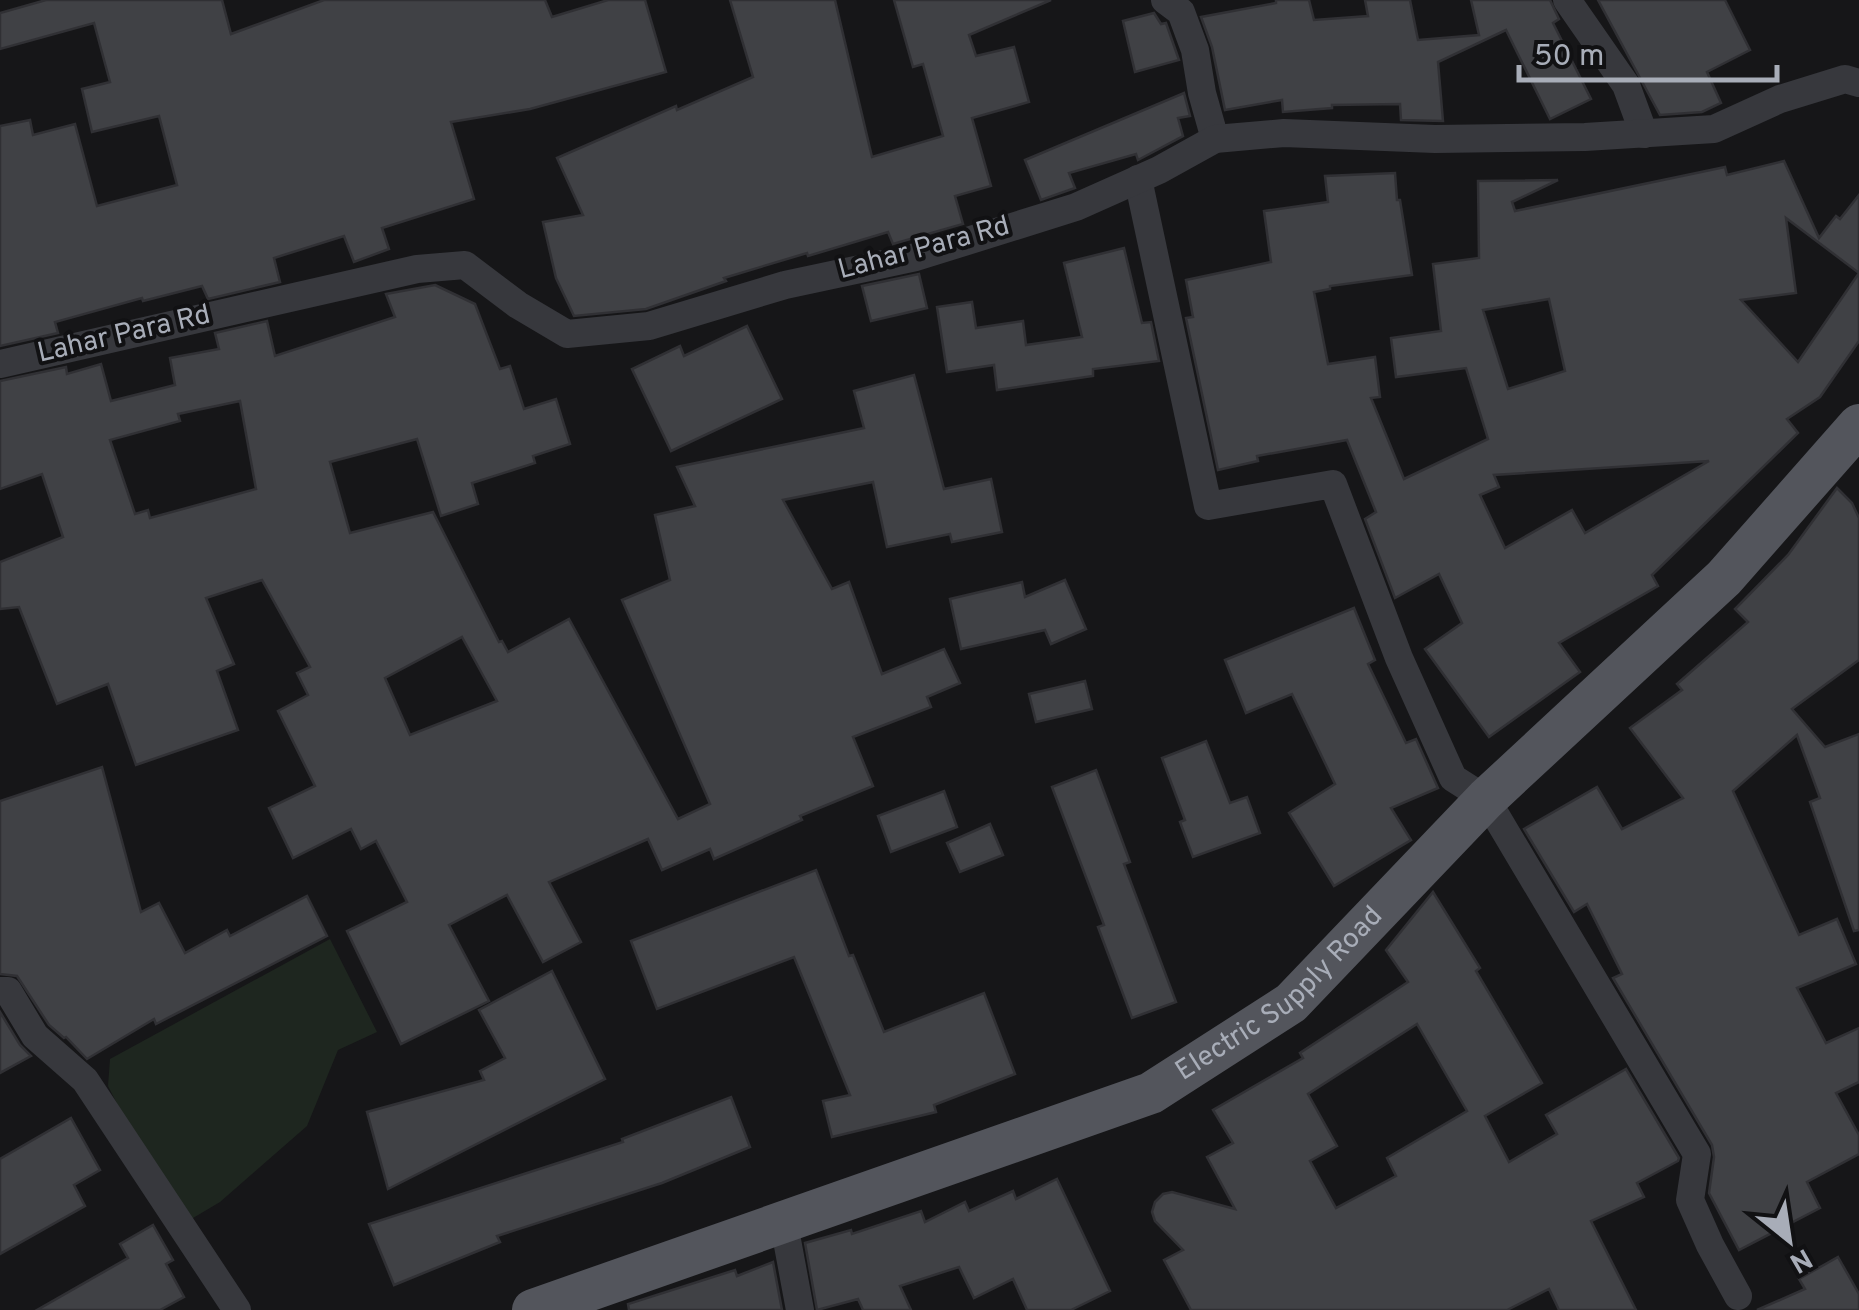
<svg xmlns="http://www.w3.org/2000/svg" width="1859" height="1310" viewBox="0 0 1859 1310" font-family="Overpass,sans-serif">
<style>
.green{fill:#1e261f}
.building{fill:#404145;stroke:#303034;stroke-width:2.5;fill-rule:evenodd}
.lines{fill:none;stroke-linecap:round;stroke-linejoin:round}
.street{stroke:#37383d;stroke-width:28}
.primary{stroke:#53555c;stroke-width:42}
.labels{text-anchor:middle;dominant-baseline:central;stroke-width:8;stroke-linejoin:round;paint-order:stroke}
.street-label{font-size:28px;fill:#a8adb8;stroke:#111113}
</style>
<rect width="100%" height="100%" fill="#161618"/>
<polygon class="green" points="330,939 377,1032 338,1050 307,1126 220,1202 188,1221 165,1197 108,1086 110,1059"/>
<g class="building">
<polygon points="46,0 222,0 231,34 324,0 545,0 552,17 608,0 645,0 666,72 530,109 451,122 474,199 382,228 389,249 354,262 344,236 274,258 280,282 208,299 202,286 143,301 142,298 55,322 58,333 0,346 0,126 30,120 33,135 75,124 97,206 177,185 159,116 92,132 82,89 110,82 94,23 0,49 0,13"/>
<polygon points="730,0 835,0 872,157 943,136 923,64 913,67 894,0 1051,0 969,35 976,56 1014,47 1029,102 972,118 991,186 955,196 963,224 893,244 888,232 808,256 807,253 724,278 726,281 646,309 574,316 556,278 543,222 583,215 557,158 676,106 677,110 753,77"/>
<polygon points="1276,0 1309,0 1314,20 1368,16 1365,0 1410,0 1418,40 1479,35 1471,0 1550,0 1559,19 1553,23 1591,99 1550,119 1506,30 1438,62 1443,121 1401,120 1400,104 1332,105 1332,108 1283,112 1282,100 1225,110 1212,47 1201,17 1276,3"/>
<polygon points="1598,0 1725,0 1750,50 1707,72 1721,103 1702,112 1660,115"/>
<polygon points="1154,13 1161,24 1166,23 1179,60 1135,72 1123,21"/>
<polygon points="1184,93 1190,116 1178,118 1183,136 1138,160 1136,154 1069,173 1075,188 1041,200 1025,160"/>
<path d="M1784 161 1819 238 1836 216 1840 219 1859 195V341L1820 397 1787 419 1798 433 1652 575 1658 586 1559 643 1580 672 1489 737 1425 649 1462 623 1439 574 1395 598 1365 519 1376 512 1347 440 1257 456 1258 461 1218 470 1186 318 1193 317 1186 280 1271 262 1264 211 1328 202 1325 176 1395 173 1397 200H1400L1412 275 1330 286V289L1314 292 1328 364 1375 357 1380 397 1371 398 1404 479 1488 439 1466 368 1396 377 1391 338 1441 331 1433 264 1479 258 1478 181 1558 180 1512 202 1515 211 1725 167 1727 175ZM1786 218 1859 273 1798 362 1741 300 1796 293ZM1549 299 1565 371 1508 389 1483 310ZM1709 461 1585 533 1572 510 1505 548 1480 495 1499 487 1494 475Z"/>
<polygon points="1124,248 1142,323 1151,322 1159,361 1093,369 1093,376 997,390 994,365 947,372 937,307 972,302 976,328 1023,321 1026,345 1082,337 1064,263"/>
<polygon points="919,274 927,308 871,321 862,286"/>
<path d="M435 285 475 304 500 369 510 366 524 409 556 399 570 444 533 456 535 463 472 483 478 504 441 516 417 439 330 462 350 533 433 512 499 642 502 641 508 652 569 619 678 819 710 804 622 600 670 580 655 515 695 506 677 467 864 428 854 391 914 375 944 489 991 479 1002 532 952 542 950 534 887 547 873 482 783 500 832 589 849 582 882 674 944 649 960 683 927 697 931 707 853 737 873 786 800 816 802 820 714 859 710 849 662 870 648 839 549 882 581 942 543 962 507 895 449 925 489 1001 401 1044 347 931 407 902 376 841 361 849 351 829 293 858 269 808 315 786 278 711 308 695 297 673 310 667 262 580 206 598 234 664 217 671 238 730 136 765 108 684 57 704 19 607 0 609V562L63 537 42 474 0 489V381L66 367 67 374 101 364 111 401 175 385 170 358 219 349 215 333 267 321 275 356 395 317 386 294ZM240 401 256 489 150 518 148 510 135 514 110 440 180 421 178 414ZM462 637 497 701 410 735 385 678Z"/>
<polygon points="747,326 782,399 671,451 632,369 680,346 684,356"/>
<polygon points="1837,488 1852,503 1859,518 1859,660 1792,709 1825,747 1859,734 1859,930 1854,931 1810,802 1820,798 1797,735 1733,791 1799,935 1837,919 1856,964 1797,988 1826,1043 1859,1028 1859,1082 1836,1093 1859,1135 1859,1154 1807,1182 1820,1208 1739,1250 1709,1193 1714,1157 1712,1145 1613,978 1622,974 1587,904 1574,912 1524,829 1597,787 1622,829 1683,798 1630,728 1682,690 1677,684 1748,622 1735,609 1788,555"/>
<polygon points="1065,580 1086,629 1051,644 1045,630 961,649 950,599 1022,582 1025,597"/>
<polygon points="1354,608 1375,660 1368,664 1406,743 1416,739 1438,788 1391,808 1411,840 1334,886 1289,813 1335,784 1292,694 1246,713 1225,660"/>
<polygon points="1085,681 1092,709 1036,722 1029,694"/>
<polygon points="1206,741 1230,803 1247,797 1260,833 1193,857 1180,822 1185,820 1162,758"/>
<polygon points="102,767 141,912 159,903 185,953 227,930 230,936 307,896 327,936 156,1024 154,1019 87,1059 66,1037 64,1038 49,1025 17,976 0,974 0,801"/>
<polygon points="1096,770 1130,862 1124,864 1176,1002 1132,1018 1098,927 1104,925 1052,787"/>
<polygon points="944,791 957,827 891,852 878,816"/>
<polygon points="990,824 1003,855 960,872 947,843"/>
<polygon points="816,870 849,956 853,955 884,1032 984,993 1015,1074 934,1105 936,1112 832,1137 823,1101 850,1095 794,957 657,1009 631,941"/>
<path d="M1433 892 1480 968 1476 971 1542 1083 1485 1116 1509 1162 1557 1134 1546 1115 1626 1069 1679 1158 1678 1161 1637 1183 1644 1197 1591 1221 1636 1310H1559L1549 1289 1507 1310H1191L1164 1260 1183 1250 1155 1221 1152 1212 1155 1202 1163 1194 1172 1192 1235 1209 1207 1157 1233 1143 1213 1110 1303 1058 1300 1053 1408 982 1386 950ZM1417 1024 1467 1111 1387 1158 1396 1176 1336 1208 1310 1161 1337 1146 1308 1094Z"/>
<polygon points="552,971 605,1079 388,1189 367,1112 484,1080 480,1071 505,1058 479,1010"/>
<polygon points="0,1012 20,1045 31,1056 0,1073"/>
<polygon points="731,1097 750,1147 662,1183 497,1236 500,1242 394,1285 369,1224 623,1142 622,1139"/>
<polygon points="71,1118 100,1170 74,1185 85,1206 0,1254 0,1159"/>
<polygon points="1057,1179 1110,1291 1071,1310 1027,1310 1013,1279 974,1298 959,1267 900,1286 911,1310 863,1310 858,1299 817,1310 805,1243 851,1230 852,1234 921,1211 925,1222 965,1202 969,1211 1013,1191 1016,1199"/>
<polygon points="153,1225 173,1260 166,1264 184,1297 160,1310 37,1310 128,1258 120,1244"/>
<polygon points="1838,1257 1859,1294 1859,1310 1757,1310 1805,1289 1799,1279"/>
<polygon points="773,1262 782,1310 629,1310 628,1304 735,1270 737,1276"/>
</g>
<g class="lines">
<g class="street">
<polyline points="1165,0 1181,12 1195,50 1202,93 1215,139"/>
<polyline points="1567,0 1626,85 1644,134"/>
<polyline points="1138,179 1208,506 1333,484 1399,658 1453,778 1486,799 1697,1154 1690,1200 1710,1245 1738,1296"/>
<polyline points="0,364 417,269 465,265 518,305 567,334 649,326 785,285 916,257 1076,207 1159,170 1215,139 1284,133 1435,139 1585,137 1714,129 1780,99 1845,79 1859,83"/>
<polyline points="0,991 8,991 35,1036 85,1080 237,1310"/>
<polyline points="784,1224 800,1310"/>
</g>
<path class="primary" id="s1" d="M533 1310 1151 1093 1291 1003 1486 799 1724 578 1859 425"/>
</g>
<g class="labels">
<g class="street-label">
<text transform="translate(924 249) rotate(-15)">Lahar Para Rd</text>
<text transform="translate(124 335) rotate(-13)">Lahar Para Rd</text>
<text stroke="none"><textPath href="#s1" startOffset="818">Electric Supply Road</textPath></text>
</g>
</g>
<g transform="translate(1789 1240) rotate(150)" stroke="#111113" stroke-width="8" paint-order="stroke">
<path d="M0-8L18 38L0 25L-18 38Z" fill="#a8adb8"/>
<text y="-15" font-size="28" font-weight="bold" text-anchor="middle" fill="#a8adb8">N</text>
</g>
<path d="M1519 65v15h258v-15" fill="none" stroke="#a8adb8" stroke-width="5"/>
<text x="1534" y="65" font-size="30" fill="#a8adb8" stroke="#111113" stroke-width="8" paint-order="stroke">50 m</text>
</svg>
